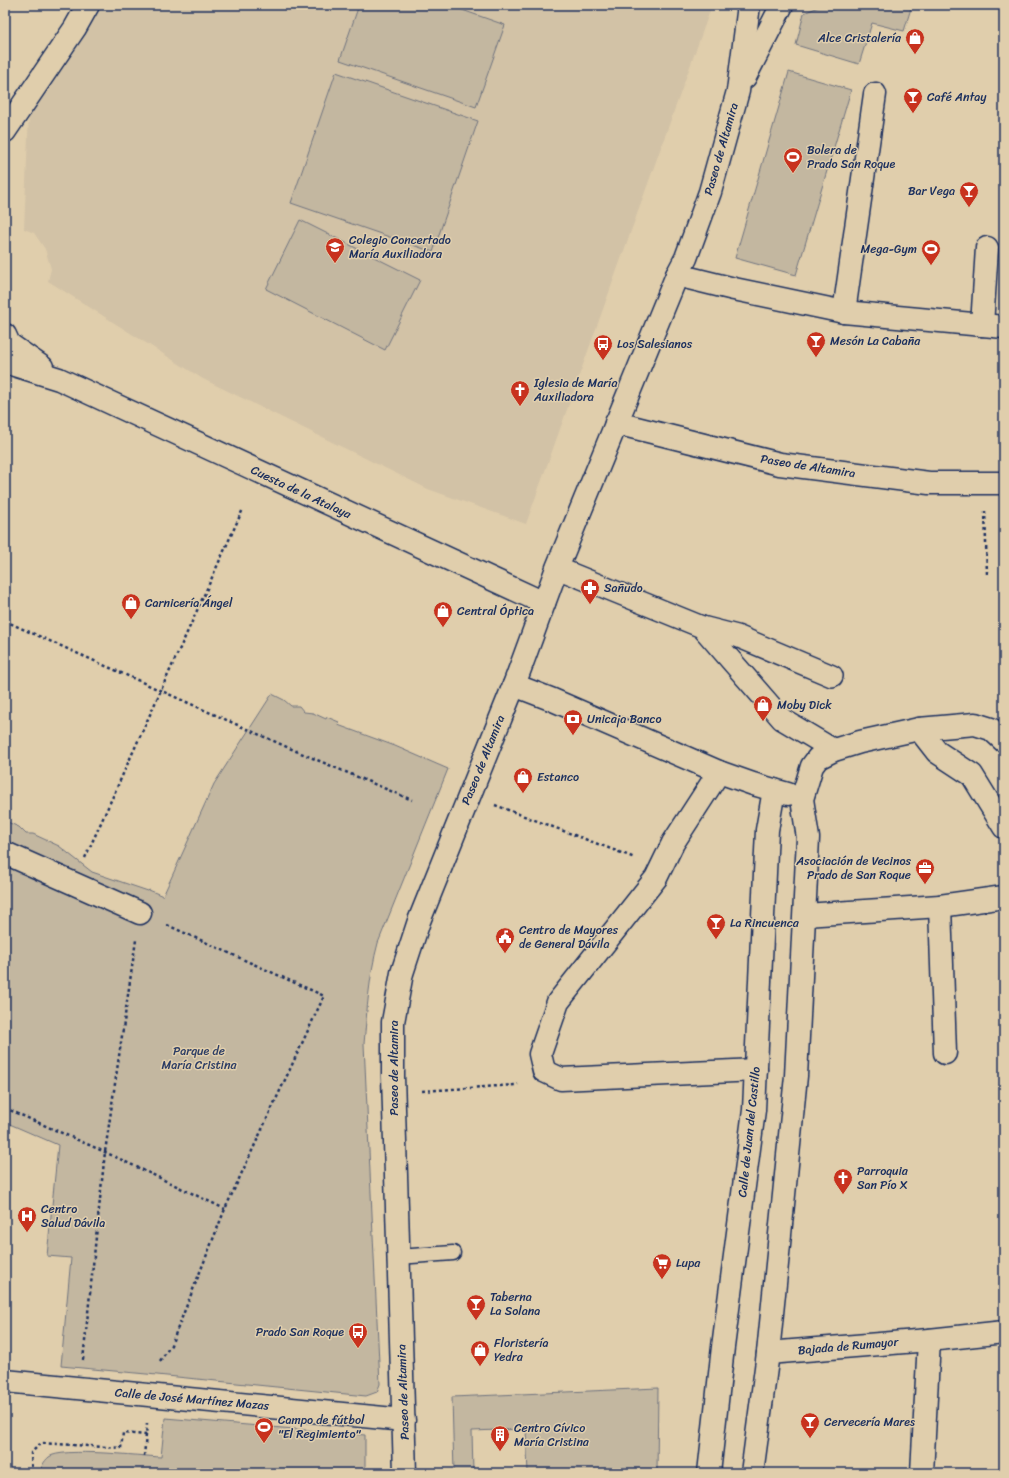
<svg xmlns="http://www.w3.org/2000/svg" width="1009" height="1478" viewBox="0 0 1009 1478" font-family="Sriracha,sans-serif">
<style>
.built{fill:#d2c2a6}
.green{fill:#c3b7a0;stroke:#6f737f}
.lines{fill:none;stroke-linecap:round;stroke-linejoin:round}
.service-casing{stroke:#1b2f5e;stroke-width:17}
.pedestrian-casing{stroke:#1b2f5e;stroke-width:24}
.minor-casing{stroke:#1b2f5e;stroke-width:25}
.secondary-casing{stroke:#1b2f5e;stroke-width:25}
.path{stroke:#1b2f5e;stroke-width:2.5;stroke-dasharray:3 3;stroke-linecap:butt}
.service{stroke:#e0ceac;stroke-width:14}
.pedestrian{stroke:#e0ceac;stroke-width:21}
.minor{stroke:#e0ceac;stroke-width:22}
.secondary{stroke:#e0ceac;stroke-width:22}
.labels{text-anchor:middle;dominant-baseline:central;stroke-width:3;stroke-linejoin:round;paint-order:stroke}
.poi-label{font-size:12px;fill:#1b2f5e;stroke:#e0ceac;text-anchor:start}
.street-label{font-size:12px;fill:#1b2f5e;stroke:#e0ceac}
.park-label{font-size:12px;fill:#2c3d65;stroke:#e0ceac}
</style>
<rect width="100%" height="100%" fill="#e0ceac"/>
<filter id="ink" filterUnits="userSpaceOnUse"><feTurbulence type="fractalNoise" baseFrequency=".025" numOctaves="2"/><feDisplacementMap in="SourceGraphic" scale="8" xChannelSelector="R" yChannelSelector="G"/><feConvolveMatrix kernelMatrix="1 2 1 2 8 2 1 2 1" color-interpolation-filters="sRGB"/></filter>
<g filter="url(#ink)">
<polygon class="built" points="95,5 712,5 526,524 428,489 203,379 48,281 51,269 45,249 34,233 24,229 29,113"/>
<g class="green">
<polygon points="359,5 448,5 505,25 476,107 340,60"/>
<polygon points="823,5 912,5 904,31 872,23 859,64 796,45 804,13"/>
<polygon points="336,72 478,121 433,252 291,203"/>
<polygon points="789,72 851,90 796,275 735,258"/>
<polygon points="300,220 420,280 385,350 266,289"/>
<path d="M272 694 284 700 291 706H299L304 712 313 713 326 719 327 717 339 722 338 725 395 746 448 769 378 943C369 976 367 1010 364 1044L380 1384 377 1392 366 1396 157 1375 61 1366 71 1258 47 1256 58 1145 5 1122V821L19 827 26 834H33L59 846 92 872 148 891 149 890 163 896 214 784Z"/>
<polygon points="658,1388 657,1473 528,1473 526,1429 472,1431 473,1473 454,1473 452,1397"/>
<path d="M165 1418 365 1435V1473H40C41 1467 44 1461 49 1457 61 1447 141 1456 161 1457Z"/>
</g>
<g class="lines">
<g class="service-casing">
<polyline id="service" points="398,1257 453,1253"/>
</g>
<g class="pedestrian-casing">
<g id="pedestrian">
<polyline points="557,568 702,627 782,719 834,750"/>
<polyline points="702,627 737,636 832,676"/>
</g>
</g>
<g class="minor-casing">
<g id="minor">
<polyline points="5,131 75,28 88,5"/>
<polyline points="677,275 734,289 844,312 1004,327"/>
<polyline points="844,312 875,94"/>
<polyline points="982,325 987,248"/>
<polyline points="5,335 9,344 42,367"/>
<polyline points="5,362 59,379 544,603"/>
<polyline points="616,423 780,464 929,483 1004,483"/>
<polyline points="514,685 553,700 719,772 753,784 788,794"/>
<polyline points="919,729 937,752 972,775 1004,827"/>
<polyline points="719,772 673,843 656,878 558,1002 540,1054 544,1071 561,1079 756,1070"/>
<polyline points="5,853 140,913"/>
<polyline points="940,906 945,1053"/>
<polyline points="805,915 940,906 1004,897"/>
<polyline points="768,1353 929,1340 1004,1332"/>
<polyline points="5,1381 404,1420"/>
<polyline points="709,1473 723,1347 754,1110 767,830 774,790"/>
<polyline points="752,1473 768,1353 796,1076 808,838 802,799 812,766 818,758 834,750 860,742 919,729 975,724 991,729 1004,741"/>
<polyline points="922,1473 929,1340"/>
</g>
</g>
<g class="secondary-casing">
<g id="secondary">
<polyline points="745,77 782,5"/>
<polyline points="405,1473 393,1076 393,1022 402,973 419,921 514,685 557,568 677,275 686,258 710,192 738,91 749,5"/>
</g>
</g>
<g class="path">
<polyline points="985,511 987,574"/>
<polyline points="5,621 296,751 412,800"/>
<polyline points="495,805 635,858"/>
<polyline points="85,858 243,509"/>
<polyline points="422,1091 515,1085 518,1084"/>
<polyline points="5,1108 105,1152 225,1209"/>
<polyline points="83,1360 105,1152 136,940"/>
<polyline points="160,1361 171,1345 225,1209 324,996 165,924"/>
<polyline points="144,1456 146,1435"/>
<polyline points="32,1473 31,1453 41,1443 121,1448 123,1433 146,1435 147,1423"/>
</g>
<use href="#service" class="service"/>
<use href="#pedestrian" class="pedestrian"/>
<use href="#minor" class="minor"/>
<use href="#secondary" class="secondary"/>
</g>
</g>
<defs>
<g id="shop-pin" transform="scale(1)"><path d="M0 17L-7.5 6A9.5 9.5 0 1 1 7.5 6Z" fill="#c8321e" stroke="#e0ceac"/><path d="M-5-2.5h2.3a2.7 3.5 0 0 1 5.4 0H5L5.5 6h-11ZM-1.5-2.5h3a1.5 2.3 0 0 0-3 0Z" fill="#fff"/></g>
<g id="bar-pin" transform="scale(1)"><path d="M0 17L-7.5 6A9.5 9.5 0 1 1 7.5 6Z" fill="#c8321e" stroke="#e0ceac"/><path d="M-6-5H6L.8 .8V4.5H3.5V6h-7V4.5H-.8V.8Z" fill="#fff"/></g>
<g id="stadium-pin" transform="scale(1)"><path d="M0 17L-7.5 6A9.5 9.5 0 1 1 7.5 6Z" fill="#c8321e" stroke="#e0ceac"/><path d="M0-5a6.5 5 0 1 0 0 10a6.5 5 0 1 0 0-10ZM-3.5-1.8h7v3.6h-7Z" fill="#fff"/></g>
<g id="school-pin" transform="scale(1)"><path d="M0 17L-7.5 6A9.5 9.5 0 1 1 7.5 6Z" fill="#c8321e" stroke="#e0ceac"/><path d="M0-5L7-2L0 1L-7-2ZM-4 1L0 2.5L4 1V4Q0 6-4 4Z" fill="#fff"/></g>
<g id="bus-pin" transform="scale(1)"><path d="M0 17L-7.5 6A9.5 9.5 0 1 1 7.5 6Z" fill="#c8321e" stroke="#e0ceac"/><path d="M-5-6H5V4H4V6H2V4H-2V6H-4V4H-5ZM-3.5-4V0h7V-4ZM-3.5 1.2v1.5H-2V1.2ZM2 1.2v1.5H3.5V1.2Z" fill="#fff"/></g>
<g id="church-pin" transform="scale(1)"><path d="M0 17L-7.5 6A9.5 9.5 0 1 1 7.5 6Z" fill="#c8321e" stroke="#e0ceac"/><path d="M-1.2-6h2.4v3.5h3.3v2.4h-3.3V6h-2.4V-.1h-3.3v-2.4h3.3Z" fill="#fff"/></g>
<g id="pharmacy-pin" transform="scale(1)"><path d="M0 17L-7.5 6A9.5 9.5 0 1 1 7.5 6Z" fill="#c8321e" stroke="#e0ceac"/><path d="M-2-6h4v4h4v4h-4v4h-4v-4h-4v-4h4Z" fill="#fff"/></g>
<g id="bank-pin" transform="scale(1)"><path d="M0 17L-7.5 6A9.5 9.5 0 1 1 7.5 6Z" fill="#c8321e" stroke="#e0ceac"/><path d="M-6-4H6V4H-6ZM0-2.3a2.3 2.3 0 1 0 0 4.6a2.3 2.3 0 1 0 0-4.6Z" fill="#fff"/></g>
<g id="office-pin" transform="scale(1)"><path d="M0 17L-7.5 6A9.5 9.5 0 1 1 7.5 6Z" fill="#c8321e" stroke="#e0ceac"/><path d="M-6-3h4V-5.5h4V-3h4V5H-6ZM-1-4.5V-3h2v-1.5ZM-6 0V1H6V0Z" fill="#fff"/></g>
<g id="civic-pin" transform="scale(1)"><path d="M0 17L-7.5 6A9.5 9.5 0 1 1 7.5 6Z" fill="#c8321e" stroke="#e0ceac"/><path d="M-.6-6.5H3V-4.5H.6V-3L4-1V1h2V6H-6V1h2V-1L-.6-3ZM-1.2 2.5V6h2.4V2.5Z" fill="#fff"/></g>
<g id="hospital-pin" transform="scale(1)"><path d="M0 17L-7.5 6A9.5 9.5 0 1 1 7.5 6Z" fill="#c8321e" stroke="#e0ceac"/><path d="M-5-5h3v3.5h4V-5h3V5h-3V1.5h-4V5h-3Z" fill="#fff"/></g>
<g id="supermarket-pin" transform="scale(1)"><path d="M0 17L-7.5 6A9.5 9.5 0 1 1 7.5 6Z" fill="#c8321e" stroke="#e0ceac"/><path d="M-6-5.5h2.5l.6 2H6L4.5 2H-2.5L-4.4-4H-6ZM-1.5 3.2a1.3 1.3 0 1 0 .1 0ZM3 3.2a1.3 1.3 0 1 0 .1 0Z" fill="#fff"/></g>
<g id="building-pin" transform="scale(1)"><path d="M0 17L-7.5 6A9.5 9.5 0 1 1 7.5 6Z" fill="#c8321e" stroke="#e0ceac"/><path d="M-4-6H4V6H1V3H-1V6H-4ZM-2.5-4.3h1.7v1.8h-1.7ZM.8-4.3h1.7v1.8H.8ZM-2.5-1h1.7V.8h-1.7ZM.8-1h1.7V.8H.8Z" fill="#fff"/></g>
</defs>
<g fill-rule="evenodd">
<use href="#shop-pin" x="915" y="38"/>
<use href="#bar-pin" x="913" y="97"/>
<use href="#stadium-pin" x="793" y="157"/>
<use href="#bar-pin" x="969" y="191"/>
<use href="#school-pin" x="335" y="247"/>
<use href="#stadium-pin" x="931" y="249"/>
<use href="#bar-pin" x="816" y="341"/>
<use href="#bus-pin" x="603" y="344"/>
<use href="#church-pin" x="520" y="390"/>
<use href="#pharmacy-pin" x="590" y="588"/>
<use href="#shop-pin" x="131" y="603"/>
<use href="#shop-pin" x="443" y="611"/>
<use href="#shop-pin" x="763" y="705"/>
<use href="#bank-pin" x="573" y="719"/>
<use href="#shop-pin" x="523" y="777"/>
<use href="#office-pin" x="925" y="868"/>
<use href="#bar-pin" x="716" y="923"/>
<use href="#civic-pin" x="505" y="937"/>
<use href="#church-pin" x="843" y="1178"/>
<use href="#hospital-pin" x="27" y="1216"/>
<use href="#supermarket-pin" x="662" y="1263"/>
<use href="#bar-pin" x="476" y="1304"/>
<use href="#bus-pin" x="358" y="1332"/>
<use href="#shop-pin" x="480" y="1350"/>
<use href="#bar-pin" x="810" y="1422"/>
<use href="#stadium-pin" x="264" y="1427"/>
<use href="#building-pin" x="500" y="1435"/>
</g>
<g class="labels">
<g class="poi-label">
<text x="901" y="38" text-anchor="end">Alce Cristalería</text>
<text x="927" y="97">Café Antay</text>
<text x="807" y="150">Bolera de<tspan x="807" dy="14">Prado San Roque</tspan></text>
<text x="955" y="191" text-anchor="end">Bar Vega</text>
<text x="349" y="240">Colegio Concertado<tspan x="349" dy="14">María Auxiliadora</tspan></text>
<text x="917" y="249" text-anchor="end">Mega-Gym</text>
<text x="830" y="341">Mesón La Cabaña</text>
<text x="617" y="344">Los Salesianos</text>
<text x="534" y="383">Iglesia de María<tspan x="534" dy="14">Auxiliadora</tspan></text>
<text x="604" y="588">Sañudo</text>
<text x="145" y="603">Carnicería Ángel</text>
<text x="457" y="611">Central Óptica</text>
<text x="777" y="705">Moby Dick</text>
<text x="587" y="719">Unicaja Banco</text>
<text x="537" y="777">Estanco</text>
<text x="911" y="861" text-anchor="end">Asociación de Vecinos<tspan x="911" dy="14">Prado de San Roque</tspan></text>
<text x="730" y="923">La Rincuenca</text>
<text x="519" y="930">Centro de Mayores<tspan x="519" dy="14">de General Dávila</tspan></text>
<text x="857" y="1171">Parroquia<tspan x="857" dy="14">San Pío X</tspan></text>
<text x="41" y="1209">Centro<tspan x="41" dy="14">Salud Dávila</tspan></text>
<text x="676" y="1263">Lupa</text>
<text x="490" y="1297">Taberna<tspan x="490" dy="14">La Solana</tspan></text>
<text x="344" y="1332" text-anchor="end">Prado San Roque</text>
<text x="494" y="1343">Floristería<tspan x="494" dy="14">Yedra</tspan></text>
<text x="278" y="1420">Campo de fútbol<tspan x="278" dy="14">"El Regimiento"</tspan></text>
<text x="824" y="1422">Cervecería Mares</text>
<text x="514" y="1428">Centro Cívico<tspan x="514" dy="14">María Cristina</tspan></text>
</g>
<g class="street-label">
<text transform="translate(721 149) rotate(-74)">Paseo de Altamira</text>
<text transform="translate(808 466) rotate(9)">Paseo de Altamira</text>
<text transform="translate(301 492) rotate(25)">Cuesta de la Atalaya</text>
<text transform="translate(483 760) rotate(-68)">Paseo de Altamira</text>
<text transform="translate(394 1068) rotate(-90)">Paseo de Altamira</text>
<text transform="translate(749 1132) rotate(-84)">Calle de Juan del Castillo</text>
<text transform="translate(848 1346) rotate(-5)">Bajada de Rumayor</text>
<text transform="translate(403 1392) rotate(-92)">Paseo de Altamira</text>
<text transform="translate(192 1399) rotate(5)">Calle de José Martínez Mazas</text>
</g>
<g class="park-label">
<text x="199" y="1051">Parque de<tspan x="199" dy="14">María Cristina</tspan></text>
</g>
</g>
<rect width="1009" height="1478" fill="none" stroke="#e0ceac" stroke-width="20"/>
<rect x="10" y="10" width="989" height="1458" fill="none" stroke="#1b2f5e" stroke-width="1.5" filter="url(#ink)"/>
</svg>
